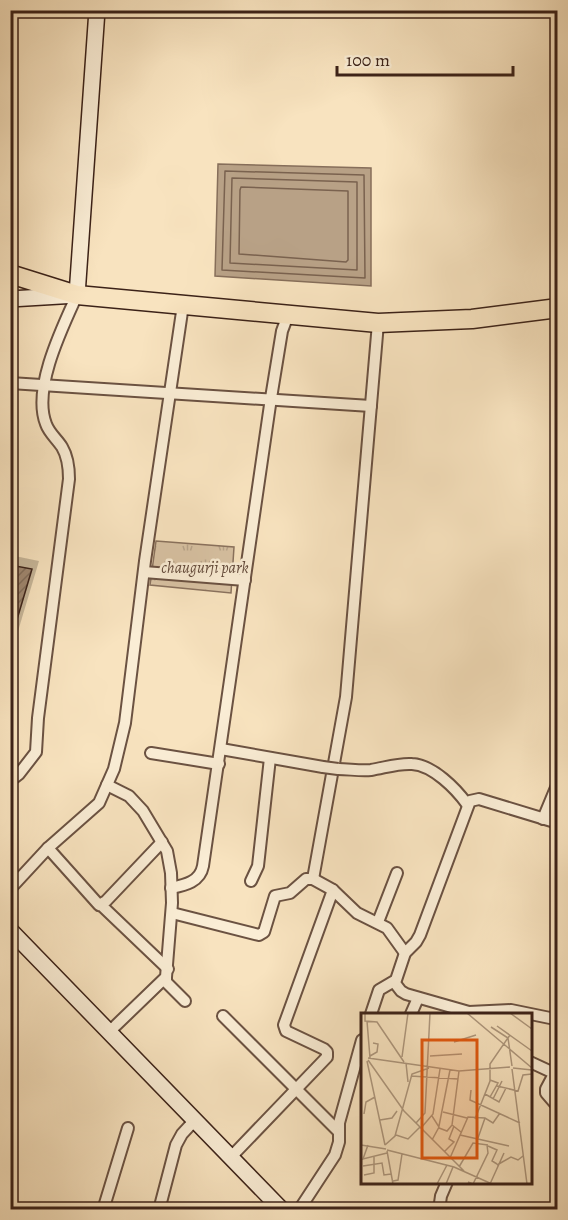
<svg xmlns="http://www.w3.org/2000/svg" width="568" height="1220" viewBox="0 0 568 1220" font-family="Alegreya,serif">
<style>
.park{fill:url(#park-tufts);stroke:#8a725e;stroke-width:1.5}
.water{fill:#b8a186;stroke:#866e5a;stroke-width:1.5}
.shadow{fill:#0003}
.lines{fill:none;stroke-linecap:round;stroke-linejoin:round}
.shore{stroke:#7a624f;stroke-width:1.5}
.building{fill:url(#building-hatch);stroke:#3c2218;stroke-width:1.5}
.street-casing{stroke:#6b5242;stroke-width:14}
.secondary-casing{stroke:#3c2218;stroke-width:18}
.primary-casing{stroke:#3c2218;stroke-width:21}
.street{stroke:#faedd5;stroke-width:10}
.secondary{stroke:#faedd5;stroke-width:15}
.primary{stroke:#f8e3bf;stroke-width:18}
.street-bridge-casing{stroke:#6b5242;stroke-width:14;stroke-linecap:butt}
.street-bridge{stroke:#faedd5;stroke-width:10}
.labels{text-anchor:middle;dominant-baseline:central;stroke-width:5;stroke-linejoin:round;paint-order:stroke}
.park-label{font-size:16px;font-style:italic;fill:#634a3b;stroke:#faedd5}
.inset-road{fill:none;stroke:#ad967c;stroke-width:1.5}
.view{fill:#df560d;fill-opacity:0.15;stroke:#df560d;stroke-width:3}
.inset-edge{fill:none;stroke:#3c2218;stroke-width:3}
</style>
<defs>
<pattern id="park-tufts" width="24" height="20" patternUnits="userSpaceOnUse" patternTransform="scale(1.5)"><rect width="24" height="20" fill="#d8c2a3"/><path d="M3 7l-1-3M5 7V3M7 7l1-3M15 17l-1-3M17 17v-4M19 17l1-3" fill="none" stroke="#baa68c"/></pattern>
<pattern id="building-hatch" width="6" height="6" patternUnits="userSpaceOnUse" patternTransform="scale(1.5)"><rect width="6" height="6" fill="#9e866f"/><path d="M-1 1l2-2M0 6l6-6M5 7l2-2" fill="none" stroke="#826d5a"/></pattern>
</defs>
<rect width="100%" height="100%" fill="#f8e3bf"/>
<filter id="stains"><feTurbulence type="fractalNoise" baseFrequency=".00333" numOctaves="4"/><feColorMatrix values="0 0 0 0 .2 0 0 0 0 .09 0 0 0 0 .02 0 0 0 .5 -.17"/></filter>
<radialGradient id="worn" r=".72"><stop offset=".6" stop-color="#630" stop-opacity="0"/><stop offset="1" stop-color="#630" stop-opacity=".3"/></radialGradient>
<polygon class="park" points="156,541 234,547 231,593 150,585"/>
<polygon class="water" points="218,164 371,168 371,286 215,276"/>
<polygon class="shadow" points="10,555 39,561 10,658"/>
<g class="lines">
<g class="shore">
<polygon points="225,171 364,175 365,278 222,270"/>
<polygon points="232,178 357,182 357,270 230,263"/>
<polygon points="241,187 348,191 348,260 346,262 239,254 240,190"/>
</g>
</g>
<polygon class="building" points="10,565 32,569 13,633 10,632"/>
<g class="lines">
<g class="street-casing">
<g id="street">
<polyline points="10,383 371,406"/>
<polyline points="144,572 245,580"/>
<polyline points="221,749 323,767"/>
<polyline points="151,753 219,764"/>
<path d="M338 769C349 769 360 771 371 770 384 768 398 763 412 764 433 765 456 789 467 804"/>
<path d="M10 781 19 774 36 752 38 718 69 479C69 468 68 457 62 447 57 439 49 433 46 424 32 389 62 328 77 295"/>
<polyline points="107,785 129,796 143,811 167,851 171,873 172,903 166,977 109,1032"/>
<polyline points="543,819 558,783"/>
<polyline points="48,848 99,905 106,901 162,842"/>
<polyline points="313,879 346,697 378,323"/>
<polyline points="251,881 258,866 270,758"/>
<path d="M171 888C185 885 200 882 203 866L271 398 282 331 288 315"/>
<polyline points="10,889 48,848 99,803 114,769 125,723 145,561 183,305"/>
<polyline points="101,905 168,969"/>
<polyline points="172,913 259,935 264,932 275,896 290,893 306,879 313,879 333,890 357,913 387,928 405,953"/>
<polyline points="378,922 397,873"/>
<polyline points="166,977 166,982 185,1001"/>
<polyline points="394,982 401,991 406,994 469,1012 511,1010 550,1018 558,1017"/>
<polyline points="371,1014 379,990 396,980 405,953 416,942 420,935 470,801 479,799 558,823"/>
<polyline points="411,1014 418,998"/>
<polyline points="223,1016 339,1132"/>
<polyline points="530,1062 558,1075"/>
<polyline points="554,1074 546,1089 546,1093 558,1107"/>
<polyline points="231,1157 327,1057 327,1052 324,1049 286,1031 284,1025 333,890"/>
<polyline points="103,1210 128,1128"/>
<polyline points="159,1210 176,1145 182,1134 195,1120"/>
<polyline points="299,1210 335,1155 339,1142 339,1123 362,1040"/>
<polyline points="439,1210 441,1196 447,1182"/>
</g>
</g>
<g class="secondary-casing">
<g id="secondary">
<polyline points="10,299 77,295 97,10"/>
<polyline points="10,930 282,1210"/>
</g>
</g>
<g class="primary-casing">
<polyline id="primary" points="10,274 77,295 378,323 472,319 558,308"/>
</g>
<use href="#street" class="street"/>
<use href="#secondary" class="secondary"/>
<use href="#primary" class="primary"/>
<g class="street-bridge-casing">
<polyline id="street-bridge" points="323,767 338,769"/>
</g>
<use href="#street-bridge" class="street-bridge"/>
</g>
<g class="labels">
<g class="park-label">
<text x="205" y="568">chaugurji park</text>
</g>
</g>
<g transform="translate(361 1013)">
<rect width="171" height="171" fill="#f8e3bf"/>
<path class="inset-road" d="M4 0V8L16 9 43 49M106 0 171 55M149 0 171 16M6 8 9 45M136 13 171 38M130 14 147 25 151 53M93 29 115 22M9 43 16 39 17 31 12 30M69 43 101 41M41 44 47 0M7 45 98 58 149 54M7 47 43 98 103 158M6 48 24 132M45 50 47 69M152 55 171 57M151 56 166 171M50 63 97 66M136 73 157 78 162 62 171 61M110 77 109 87 159 110M124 81 138 89 145 75M129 84 137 70 129 67M132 86 141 68M82 99 106 105M3 101 5 89 14 84M71 103 78 114 71 127M114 106 129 68V51L149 22M19 107 31 105 36 98M55 110 64 100 69 0M91 112 98 58M78 113 89 57M60 115 72 101 79 56M78 115 86 118 91 112 100 119M35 122 47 126 59 114M99 122 148 133M117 125 124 105M0 132 25 136M7 132 2 146 26 140M24 132 34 123 51 61 68 55M127 133 136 137 131 148 136 151M26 137 93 154 131 171M26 138 32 171M83 139 93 129 88 126 93 113M89 145 107 104 124 105 132 110 139 100M136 152 150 144 157 147 162 143M2 153 21 150 23 162 30 161M98 154 112 130 127 132M3 162 13 160V143M32 168 37 167 41 141M107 169 112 171 127 140 126 132M76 171 86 152M85 171 92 154M129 171 143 140"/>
<path class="view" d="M61 27H116V145H61Z"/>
<rect width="171" height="171" class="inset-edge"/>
</g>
<rect width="568" height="1220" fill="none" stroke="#f8e3bf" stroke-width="36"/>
<rect x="12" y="12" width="544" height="1196" fill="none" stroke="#3c2218" stroke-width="3"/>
<rect x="18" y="18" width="532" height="1184" fill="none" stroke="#3c2218" stroke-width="1.5"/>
<path d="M337 66v9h176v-9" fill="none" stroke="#3c2218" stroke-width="3"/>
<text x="346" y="66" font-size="18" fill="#3c2218" stroke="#faedd5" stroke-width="4.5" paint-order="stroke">100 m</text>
<rect width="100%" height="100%" filter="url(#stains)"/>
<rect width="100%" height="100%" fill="url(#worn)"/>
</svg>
